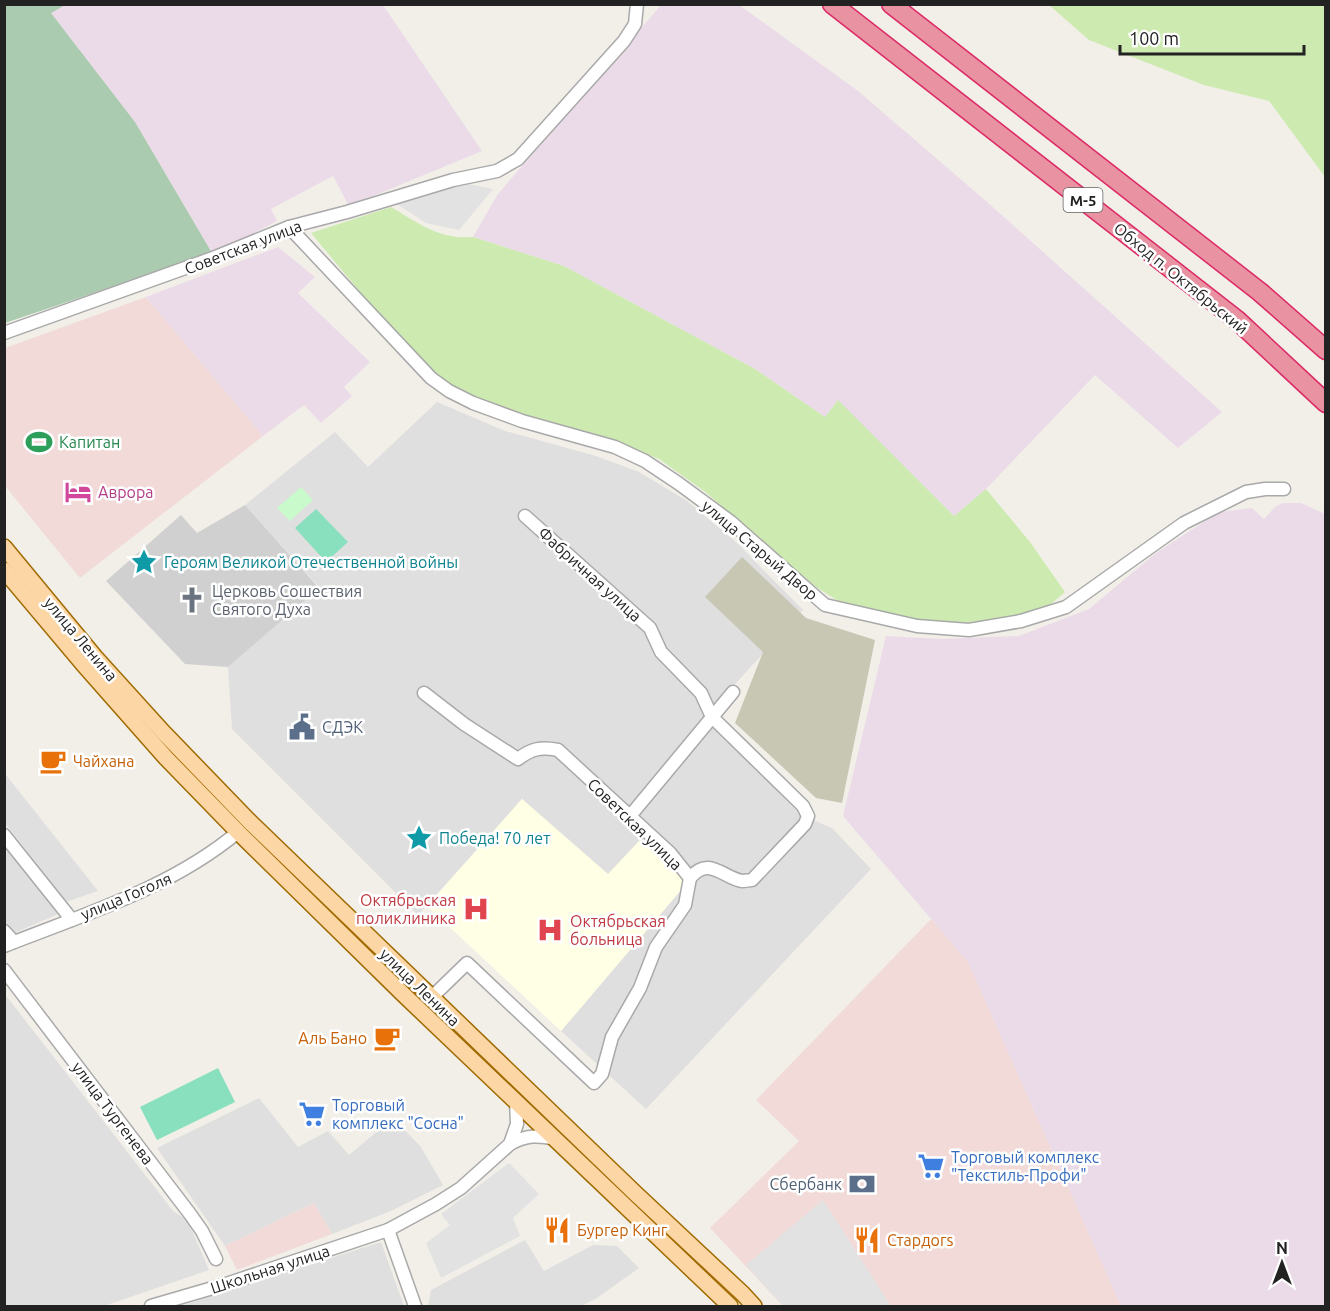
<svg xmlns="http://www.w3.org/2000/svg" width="1330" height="1311" viewBox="0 0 1330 1311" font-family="Ubuntu,sans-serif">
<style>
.residential{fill:#e0dfdf}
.commercial{fill:#f2dad9}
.industrial{fill:#ebdbe8}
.education{fill:#ffffe5}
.religious{fill:#d0d0d0}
.construction{fill:#c7c7b4}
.grass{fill:#cdebb0}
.cemetery{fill:#aacbaf}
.park{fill:#c8facc}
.pitch{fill:#88e0be}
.parking{fill:#e2e2e2}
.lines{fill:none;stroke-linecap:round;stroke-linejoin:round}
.minor-casing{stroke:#a9a9a9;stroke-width:15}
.major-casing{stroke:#a06b00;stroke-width:18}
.highway-casing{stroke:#dc2a67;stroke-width:21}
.minor{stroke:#fff;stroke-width:12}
.major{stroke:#fcd6a4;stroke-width:15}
.highway{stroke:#e892a2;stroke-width:18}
.labels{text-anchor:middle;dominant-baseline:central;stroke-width:5;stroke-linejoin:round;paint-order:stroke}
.shield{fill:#fff;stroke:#646464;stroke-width:1.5}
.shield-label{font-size:15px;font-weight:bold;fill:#222}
.street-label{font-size:16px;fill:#222;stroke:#fff}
.leisure-label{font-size:16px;fill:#27864d;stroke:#fff;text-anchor:start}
.hotel-label{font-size:16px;fill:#b23c85;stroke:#fff;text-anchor:start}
.culture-label{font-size:16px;fill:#0d838f;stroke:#fff;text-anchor:start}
.worship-label{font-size:16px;fill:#5b616d;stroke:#fff;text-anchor:start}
.service-label{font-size:16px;fill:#4e5e75;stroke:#fff;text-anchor:start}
.food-label{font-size:16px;fill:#c56008;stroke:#fff;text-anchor:start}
.health-label{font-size:16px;fill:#be3a42;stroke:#fff;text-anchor:end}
.shop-label{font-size:16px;fill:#366cbe;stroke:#fff;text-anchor:start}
</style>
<rect width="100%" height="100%" fill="#f2efe9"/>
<g class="residential">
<polygon points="437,402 505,431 596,456 639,472 687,501 736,542 803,610 704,718 801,815 832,828 871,869 646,1109 561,1031 687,883 608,875 522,799 418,915 232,729 228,667 319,587 245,505 335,432 368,467"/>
<polygon points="6,775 98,891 66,902 5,823 4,776"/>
<polygon points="4,845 58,914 5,937 4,937"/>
<polygon points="4,993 173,1211 188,1221 209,1270 104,1306 5,1306"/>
<polygon points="259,1098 298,1147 328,1131 349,1155 393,1118 421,1147 443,1185 391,1211 332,1234 314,1203 225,1246 157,1148"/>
<polygon points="525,1240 544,1271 593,1245 617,1246 639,1268 597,1298 581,1306 428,1306 431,1290"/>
<polygon points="381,1242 404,1306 181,1306"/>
</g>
<g class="commercial">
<polygon points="146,297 263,436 80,578 5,486 5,348"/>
<polygon points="931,919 968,962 1121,1306 783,1306 710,1228 799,1141 756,1100"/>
<polygon points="314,1203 332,1234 237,1270 225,1246"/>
</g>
<g class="industrial">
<polygon points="65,4 383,5 482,151 349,206 333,176 271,209 277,221 236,243 212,253 135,122 51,13"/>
<polygon points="661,5 739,5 858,91 986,201 1222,412 1178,448 1095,375 986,489 954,516 838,401 825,417 755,369 564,266 473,237 498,194"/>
<polygon points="278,247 315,277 298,293 370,362 344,387 352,396 321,423 304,405 263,436 146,297"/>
<polygon points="1283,503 1301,503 1325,514 1325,1306 1121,1306 968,962 843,816 886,636 941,639 1019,636 1089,609 1156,553 1219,512 1252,508 1264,519 1275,507"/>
</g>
<polygon class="education" points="522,799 608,874 640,840 687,883 561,1031 427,906"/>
<polygon class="religious" points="245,505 319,588 228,667 185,664 106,581 181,515 197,533"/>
<polygon class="construction" points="742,557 806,618 875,640 842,803 816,798 735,723 763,652 705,597"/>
<g class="grass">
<polygon points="1049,5 1325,5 1325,177 1269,101 1204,85 1089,40"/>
<path d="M391 207C418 223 440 240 473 237L564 266 755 369 825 417 838 400 954 516 986 489 1030 542 1065 592 1043 611 1003 620 940 624 916 622 840 602 816 587 704 491 659 459 617 442 458 397 429 375 311 233Z"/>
</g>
<polygon class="cemetery" points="4,5 65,5 51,13 135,122 212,253 5,323"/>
<polygon class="park" points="301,487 313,500 290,521 277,508"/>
<g class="pitch">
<polygon points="316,509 348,542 326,562 295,528"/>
<polygon points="218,1068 235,1102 157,1140 140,1107"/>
</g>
<g class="parking">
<polygon points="463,183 493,189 459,230 426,223 397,204"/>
<polygon points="509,1163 539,1194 513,1218 520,1236 441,1278 426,1243 450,1225 441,1214"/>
<polygon points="823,1200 891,1306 783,1306 746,1265"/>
</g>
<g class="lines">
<g class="minor-casing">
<g id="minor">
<polyline points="289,227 431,378 449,391 473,403 522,421 615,447 645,461 678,483 731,522 825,605 917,626 969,630 1021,621 1066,607 1184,523 1246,492 1265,489 1284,489"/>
<polyline points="4,333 213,258 289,227 347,212 453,180 497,171 518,159 624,41 635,24 637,4"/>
<path d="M525 516 650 628 661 652 701 693 712 717 803 806 808 816 805 824 752 880C749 880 746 881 742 881 723 878 709 855 690 878"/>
<path d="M424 693 464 724 518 759C532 748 541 747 558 750L670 853 690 878 685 905 656 947 640 988 612 1037 602 1074 594 1083 467 963 431 998"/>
<polyline points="630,816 733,692"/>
<polyline points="4,835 72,920"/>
<polyline points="4,931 14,942"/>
<path d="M4 946C85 914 171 888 238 832"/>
<polyline points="4,970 190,1214 202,1231 216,1259"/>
<polyline points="510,1144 517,1124 516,1101"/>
<polyline points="388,1230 415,1306"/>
<path d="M151 1306 223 1285 388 1230 436 1204 461 1188 510 1144C526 1135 538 1135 555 1139"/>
</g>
</g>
<g class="major-casing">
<g id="major">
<polyline points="4,547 95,657 163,732 249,821 636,1194 743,1294 754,1306"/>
<polyline points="4,570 83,664 166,758 238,832 404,995 730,1306"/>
</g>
</g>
<g class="highway-casing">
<g id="highway">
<polyline points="832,4 1237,320 1326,403"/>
<polyline points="891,4 1260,292 1326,350"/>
</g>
</g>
<use href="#minor" class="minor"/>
<use href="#major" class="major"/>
<use href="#highway" class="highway"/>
</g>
<defs>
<g id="stadium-bare" transform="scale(2.07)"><path d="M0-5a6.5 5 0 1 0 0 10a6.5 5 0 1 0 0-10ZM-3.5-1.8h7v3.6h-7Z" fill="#2e9e5b" stroke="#fff" stroke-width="2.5" paint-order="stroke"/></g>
<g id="hotel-bare" transform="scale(2.07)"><path d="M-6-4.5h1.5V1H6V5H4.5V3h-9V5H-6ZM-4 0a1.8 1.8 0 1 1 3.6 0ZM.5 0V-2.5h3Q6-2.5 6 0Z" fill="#d1479c" stroke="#fff" stroke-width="2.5" paint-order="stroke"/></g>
<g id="sight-bare" transform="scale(2.07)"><path d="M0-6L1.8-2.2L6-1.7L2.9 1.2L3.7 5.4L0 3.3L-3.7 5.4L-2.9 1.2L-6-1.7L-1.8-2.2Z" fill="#0f9aa8" stroke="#fff" stroke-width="2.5" paint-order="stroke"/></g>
<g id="church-bare" transform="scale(2.07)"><path d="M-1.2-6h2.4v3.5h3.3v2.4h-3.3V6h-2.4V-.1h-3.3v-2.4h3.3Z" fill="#6b7280" stroke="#fff" stroke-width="2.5" paint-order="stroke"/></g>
<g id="civic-bare" transform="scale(2.07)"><path d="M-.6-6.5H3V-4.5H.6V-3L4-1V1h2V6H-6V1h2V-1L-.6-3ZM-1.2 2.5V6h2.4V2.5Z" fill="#5c6f8a" stroke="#fff" stroke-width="2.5" paint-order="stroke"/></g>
<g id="cafe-bare" transform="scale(2.07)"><path d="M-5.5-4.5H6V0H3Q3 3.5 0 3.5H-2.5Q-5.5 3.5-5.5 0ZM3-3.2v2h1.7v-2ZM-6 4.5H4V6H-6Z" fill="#e8710a" stroke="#fff" stroke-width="2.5" paint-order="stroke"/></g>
<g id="hospital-bare" transform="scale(2.07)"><path d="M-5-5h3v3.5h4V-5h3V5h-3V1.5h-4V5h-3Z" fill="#e0444e" stroke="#fff" stroke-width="2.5" paint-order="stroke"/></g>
<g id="supermarket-bare" transform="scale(2.07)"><path d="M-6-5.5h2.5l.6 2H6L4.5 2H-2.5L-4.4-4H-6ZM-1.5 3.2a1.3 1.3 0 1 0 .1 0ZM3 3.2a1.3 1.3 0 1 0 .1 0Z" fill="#3f7fe0" stroke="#fff" stroke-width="2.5" paint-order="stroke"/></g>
<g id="bank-bare" transform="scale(2.07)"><path d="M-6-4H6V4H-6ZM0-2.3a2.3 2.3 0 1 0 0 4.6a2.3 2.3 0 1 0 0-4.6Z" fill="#5c6f8a" stroke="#fff" stroke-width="2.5" paint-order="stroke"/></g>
<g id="restaurant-bare" transform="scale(2.07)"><path d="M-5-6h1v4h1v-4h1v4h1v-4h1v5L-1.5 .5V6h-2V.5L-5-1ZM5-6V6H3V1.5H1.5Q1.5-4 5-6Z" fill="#e8710a" stroke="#fff" stroke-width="2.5" paint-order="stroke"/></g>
</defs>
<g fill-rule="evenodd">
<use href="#stadium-bare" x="39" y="442"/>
<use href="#hotel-bare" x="78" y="492"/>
<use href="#sight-bare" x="144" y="562"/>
<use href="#church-bare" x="192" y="600"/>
<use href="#civic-bare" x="302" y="727"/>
<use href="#cafe-bare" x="53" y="761"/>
<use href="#sight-bare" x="419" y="838"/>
<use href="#hospital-bare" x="476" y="909"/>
<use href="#hospital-bare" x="550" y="930"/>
<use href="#cafe-bare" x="387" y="1038"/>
<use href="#supermarket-bare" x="312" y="1114"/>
<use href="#supermarket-bare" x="931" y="1166"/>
<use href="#bank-bare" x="862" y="1184"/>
<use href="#restaurant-bare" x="557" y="1230"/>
<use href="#restaurant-bare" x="867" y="1240"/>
</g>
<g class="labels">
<rect class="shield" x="1063.5" y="188" width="39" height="24" rx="4.5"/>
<g class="shield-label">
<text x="1083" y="200">М-5</text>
</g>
<g class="street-label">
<text transform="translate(243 247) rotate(-21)">Советская улица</text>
<text transform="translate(1181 278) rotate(39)">Обход п. Октябрьский</text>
<text transform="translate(760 550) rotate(40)">улица Старый Двор</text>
<text transform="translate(590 574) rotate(42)">Фабричная улица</text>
<text transform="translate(81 639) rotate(50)">улица Ленина</text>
<text transform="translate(635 824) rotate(44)">Советская улица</text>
<text transform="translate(126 896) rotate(-23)">улица Гоголя</text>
<text transform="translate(420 987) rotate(44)">улица Ленина</text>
<text transform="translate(113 1113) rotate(53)">улица Тургенева</text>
<text transform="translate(270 1269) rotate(-18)">Школьная улица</text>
</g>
<g class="leisure-label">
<text x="59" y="442">Капитан</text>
</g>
<g class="hotel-label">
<text x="98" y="492">Аврора</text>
</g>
<g class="culture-label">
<text x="164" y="562">Героям Великой Отечественной войны</text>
<text x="439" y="838">Победа! 70 лет</text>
</g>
<g class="worship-label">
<text x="212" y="591">Церковь Сошествия<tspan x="212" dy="18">Святого Духа</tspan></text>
</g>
<g class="service-label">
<text x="322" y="727">СДЭК</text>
<text x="842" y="1184" text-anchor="end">Сбербанк</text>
</g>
<g class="food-label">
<text x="73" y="761">Чайхана</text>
<text x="367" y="1038" text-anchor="end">Аль Бано</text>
<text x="577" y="1230">Бургер Кинг</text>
<text x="887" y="1240">Стардогs</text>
</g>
<g class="health-label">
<text x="456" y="900">Октябрьская<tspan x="456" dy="18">поликлиника</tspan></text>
<text x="570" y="921" text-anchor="start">Октябрьская<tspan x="570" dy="18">больница</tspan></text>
</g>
<g class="shop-label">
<text x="332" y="1105">Торговый<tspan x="332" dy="18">комплекс "Сосна"</tspan></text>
<text x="951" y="1157">Торговый комплекс<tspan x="951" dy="18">"Текстиль-Профи"</tspan></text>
</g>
</g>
<rect width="1330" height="1311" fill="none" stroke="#222222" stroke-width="12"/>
<g transform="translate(1282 1263)" stroke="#ffffff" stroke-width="4.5" paint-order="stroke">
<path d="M0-4.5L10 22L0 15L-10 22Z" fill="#222222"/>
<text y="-9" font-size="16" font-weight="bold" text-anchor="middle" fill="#222222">N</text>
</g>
<path d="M1120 45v9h184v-9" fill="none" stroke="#222222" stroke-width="3"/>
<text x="1129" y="45" font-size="18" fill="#222222" stroke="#ffffff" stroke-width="4.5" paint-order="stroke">100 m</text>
</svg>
